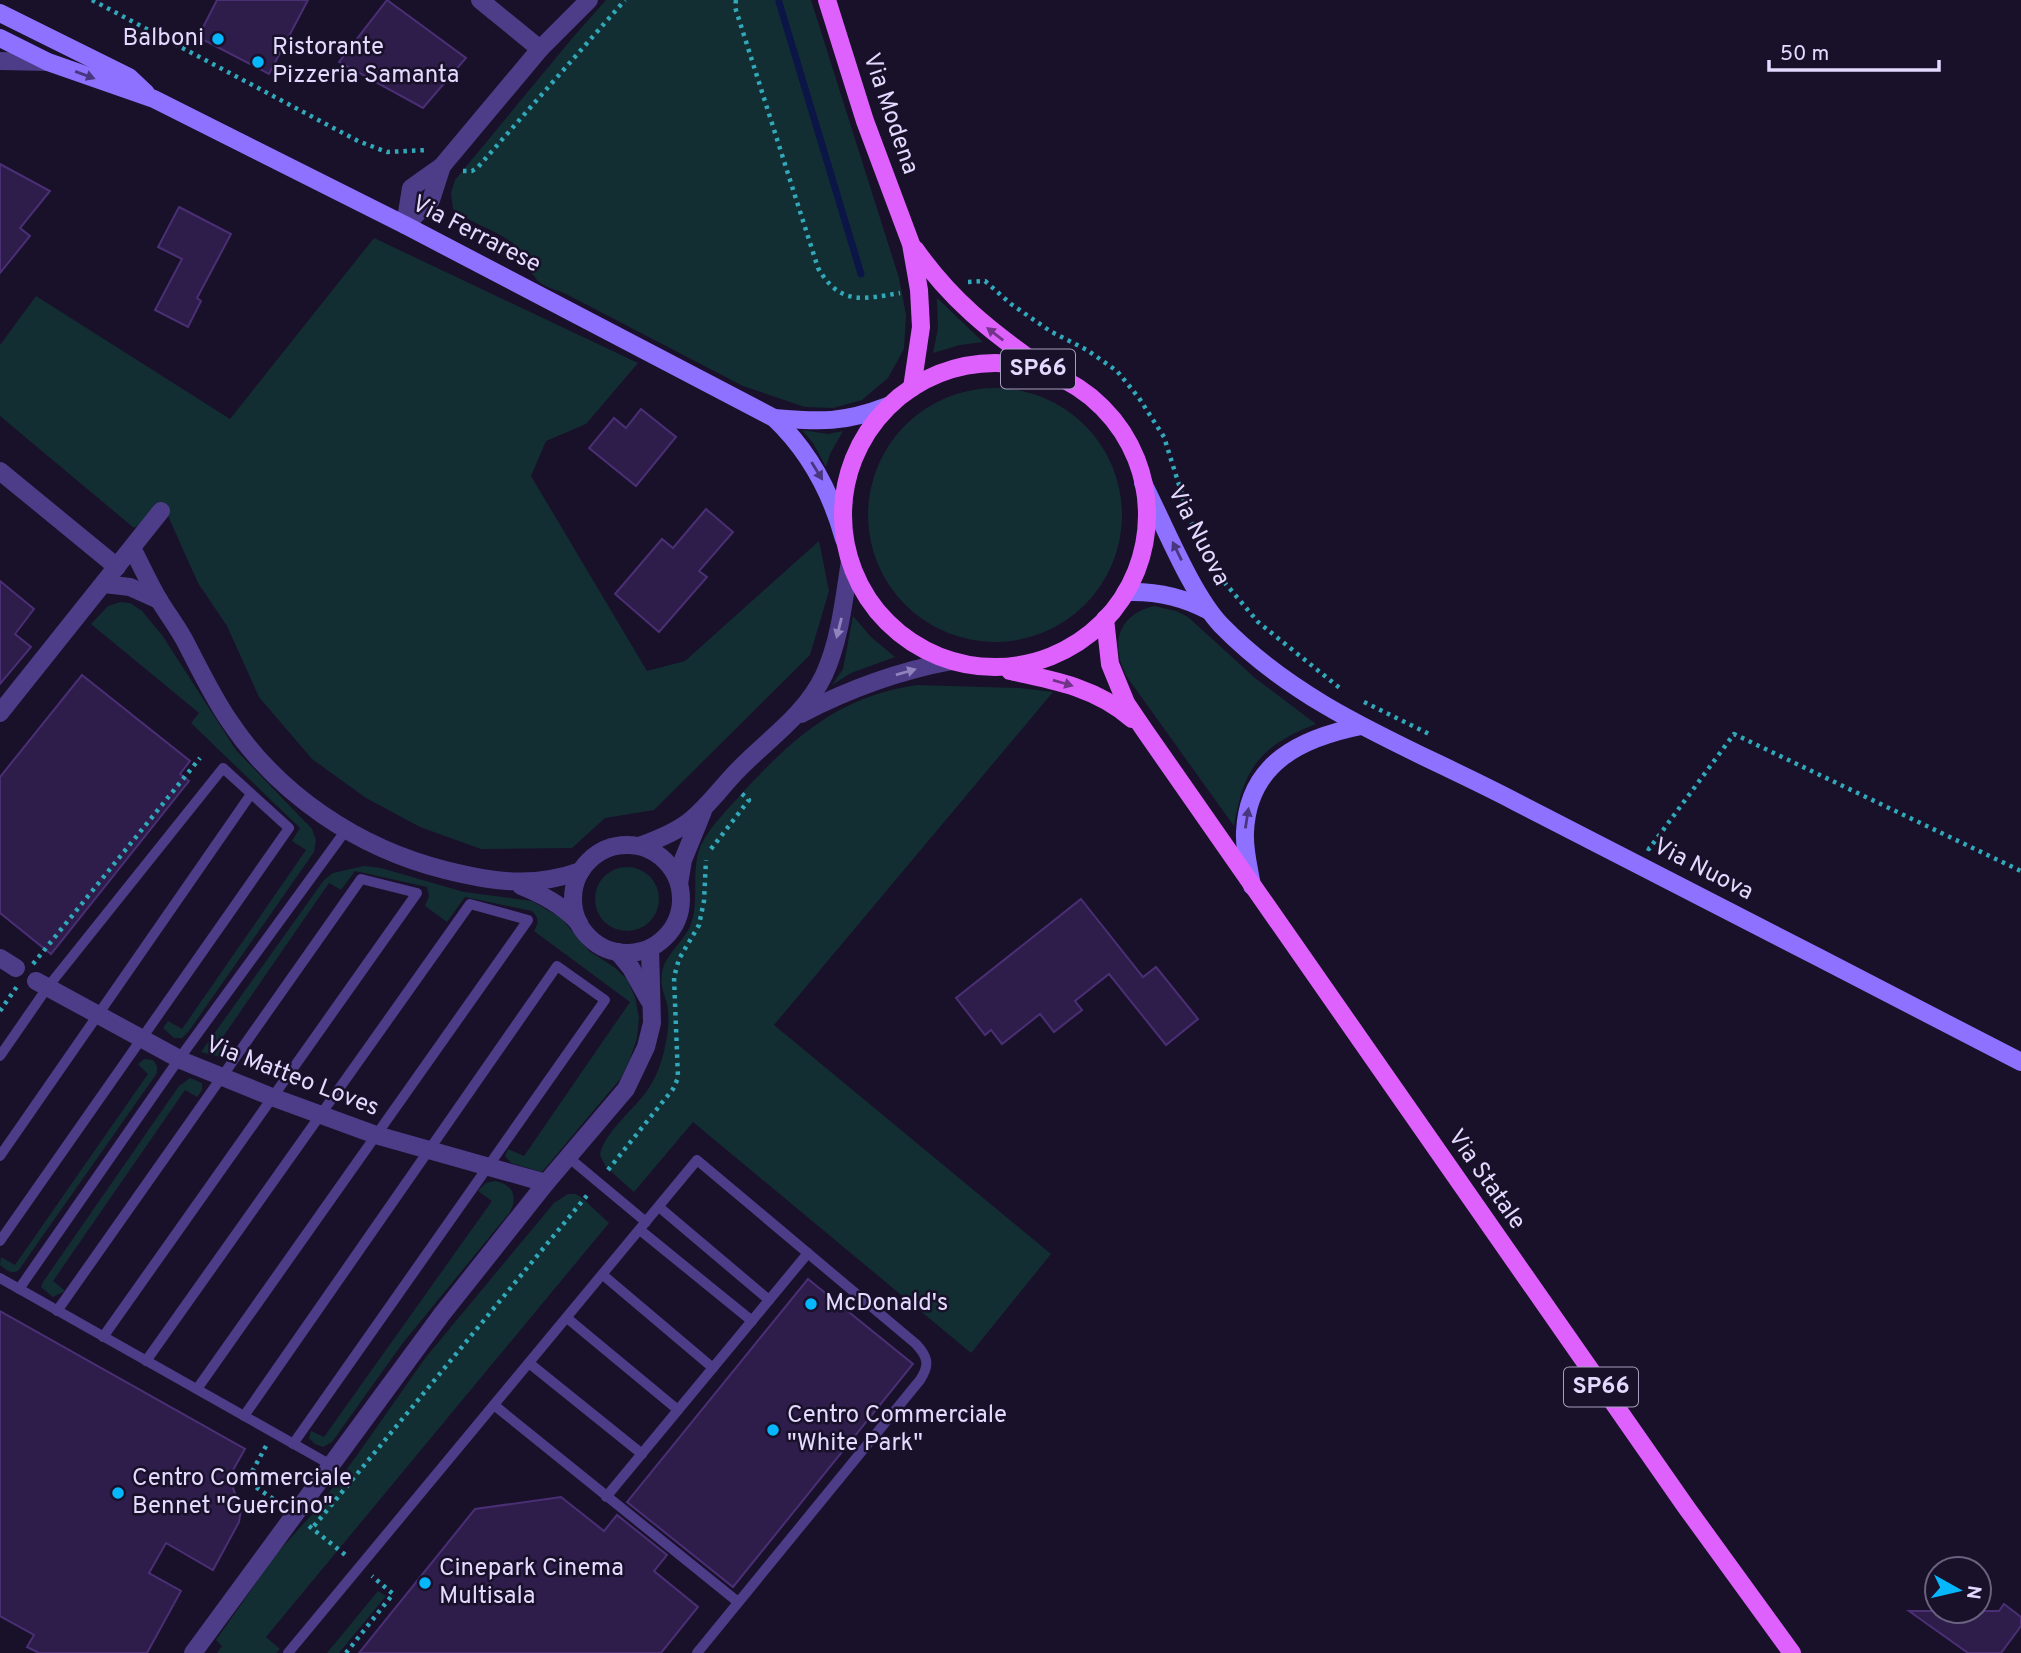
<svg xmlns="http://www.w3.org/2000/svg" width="2021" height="1653" viewBox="0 0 2021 1653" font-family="Overpass,sans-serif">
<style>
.green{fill:#132e33}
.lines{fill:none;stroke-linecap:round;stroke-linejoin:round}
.stream{stroke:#0b1647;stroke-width:7}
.building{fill:#2e1d4a;stroke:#4a2f75;stroke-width:2}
.path{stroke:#31a9ba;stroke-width:4.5;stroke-dasharray:3.5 5;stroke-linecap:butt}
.lane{stroke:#4d3c87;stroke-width:10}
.street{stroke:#4d3c87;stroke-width:18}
.secondary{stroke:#8e71fe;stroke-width:18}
.primary{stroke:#df61fd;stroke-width:18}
.oneway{fill:#48377e}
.oneway2{fill:#723488}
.oneway3{fill:#9183bd}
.poi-dot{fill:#07b7fd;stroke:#191029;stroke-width:2.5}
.labels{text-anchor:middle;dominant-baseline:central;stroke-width:5;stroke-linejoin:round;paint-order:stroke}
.shield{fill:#191029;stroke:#a79dbf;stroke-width:2}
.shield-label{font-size:23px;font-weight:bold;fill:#e4d9ff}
.poi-label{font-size:24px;fill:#e4d9ff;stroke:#191029;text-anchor:start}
.street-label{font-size:24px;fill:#e4d9ff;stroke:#191029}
</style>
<rect width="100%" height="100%" fill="#191029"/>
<g class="green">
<path d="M606 0H811L899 278 906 315 904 349 888 378 862 400 833 408 805 407 743 386 566 294C558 290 543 287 537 280 523 264 532 256 510 241 491 228 470 223 453 209L451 193 455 180 574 36Z"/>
<polygon points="374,238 638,363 586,424 546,441 531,476 647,671 685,661 819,541 829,591 810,655 654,810 605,818 572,848 481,849 420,827 366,798 312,759 259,697 227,626 198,583 164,507 134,528 0,416 0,345 36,296 230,419"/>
<polygon points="937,298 983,342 960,345 933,353 938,328"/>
<circle cx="995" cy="515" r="127"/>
<polygon points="802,430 828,434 843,431 830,454 826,467 813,443"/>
<polygon points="120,602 130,603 142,611 162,635 236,750 312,829 316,840 314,852 189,1031 182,1038 174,1038 163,1028 168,1021 182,1029 306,850 292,841 300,828 191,723 199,713 91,624 108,606"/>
<path d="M1154 606 1176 611 1188 617 1255 678 1316 724C1260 746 1244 767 1234 826L1127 677C1110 645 1117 615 1154 606Z"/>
<polygon points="853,616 871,637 895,657 851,673 832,685 843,669"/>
<path d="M917 685 1020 688 1053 692 774 1025 1051 1254 971 1353 693 1122 634 1192 606 1167 600 1155C603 1134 634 1109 647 1091 653 1082 658 1072 661 1062 666 1047 671 1021 667 1004 664 993 660 986 662 973 665 954 684 942 691 924 700 898 690 871 701 845 711 825 729 808 744 791 795 736 840 696 917 685Z"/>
<path d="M364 866 381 868 464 892 532 901 561 918 589 951 614 967 627 979 635 997 639 1018 637 1038 630 1059 621 1078 542 1172 511 1163 505 1156 508 1149 524 1156 630 1002 534 931C539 923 539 917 532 911L465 897 447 922 425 906 429 896 427 887 355 871 341 890 329 883 218 1044 229 1053 224 1058 201 1052 324 880 333 873Z"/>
<circle cx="627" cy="899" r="32"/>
<path d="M144 1059 153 1060 157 1066V1073L18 1271C11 1274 6 1270 0 1265L1 1257 15 1265 148 1074 138 1064Z"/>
<polygon points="190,1078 202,1083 202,1090 197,1097 185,1090 53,1281 65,1291 53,1297 41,1287 43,1282 179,1086"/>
<path d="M495 1181C513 1184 518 1197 510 1212L402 1344 332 1442 323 1447 315 1444 309 1438 311 1431 324 1437 492 1201 478 1191 486 1183Z"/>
<polygon points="568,1194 575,1194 581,1197 609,1223 266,1637 280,1649 276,1653 217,1653 222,1646 216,1640 277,1553 315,1511 355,1458 426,1357 554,1203"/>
<polygon points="378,1591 386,1596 339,1653 327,1653"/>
</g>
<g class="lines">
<polyline class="stream" points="779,2 861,274"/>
</g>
<g class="building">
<polygon points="217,0 308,0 269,74 198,37"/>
<polygon points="387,0 466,58 423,108 339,62"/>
<polygon points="0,164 50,191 20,228 30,236 0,273"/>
<polygon points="179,207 231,234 197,298 201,301 188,327 155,310 182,259 158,247"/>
<polygon points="641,409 676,437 636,486 589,448 614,418 626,428"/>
<polygon points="706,509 733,532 699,571 707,577 659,632 615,594 662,539 673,548"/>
<polygon points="0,581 34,609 15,634 31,647 0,684"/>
<polygon points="82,675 190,761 180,774 189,781 51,954 0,913 0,777"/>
<polygon points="1081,899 1143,977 1156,967 1198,1019 1166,1045 1109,974 1075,1001 1082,1010 1054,1032 1040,1014 1002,1044 991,1030 985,1035 956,998"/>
<polygon points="808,1279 913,1364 733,1587 627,1502"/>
<polygon points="0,1311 245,1449 229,1477 241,1510 239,1522 213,1570 166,1543 149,1573 181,1591 147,1653 39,1653 27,1647 34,1635 0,1616"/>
<polygon points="561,1497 604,1531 617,1515 667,1555 654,1571 698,1607 661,1653 359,1653 475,1509"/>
<polygon points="2004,1604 2021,1617 2021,1626 2001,1653 1968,1653 1909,1611 1999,1611"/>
</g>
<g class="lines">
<g class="path">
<polyline points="92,0 358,141 387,152 428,150"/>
<path d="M736 0 735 7 818 268C840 306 863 299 900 293"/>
<polyline points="463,171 472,171 478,167 625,0"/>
<polyline points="968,282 985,281 1011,304 1050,331 1087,350 1117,371 1139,398 1164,437 1190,520 1220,577 1258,622 1341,689"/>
<polyline points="1364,702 1431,735"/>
<polyline points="1647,848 1649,849 1734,734 2021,871"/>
<polyline points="711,849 749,800 741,793"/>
<polyline points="33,964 200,758"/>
<polyline points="0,1011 18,985"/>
<polyline points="608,1170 673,1089 678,1078 674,977 679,959 699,925 704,901 706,860"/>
<polyline points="266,1446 247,1481 279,1503"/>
<polyline points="309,1526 348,1557"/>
<polyline points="314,1526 589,1193"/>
<polyline points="346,1653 393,1594 372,1576"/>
</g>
<g class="lane">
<polyline points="0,1056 47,988 223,768 289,828 0,1241"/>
<polyline points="0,1156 251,794"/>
<polyline points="568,1157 646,1222"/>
<polyline points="659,1207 769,1300"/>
<polyline points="640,1230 752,1321"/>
<polyline points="603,1275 713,1368"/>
<polyline points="0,1278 331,1465"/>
<polyline points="19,1289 179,1059 346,830"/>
<polyline points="57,1311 361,879 417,893 103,1337"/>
<polyline points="567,1318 678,1410"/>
<polyline points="146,1361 470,904 528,920 197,1389"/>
<polyline points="529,1363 642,1454"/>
<polyline points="494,1405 738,1602"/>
<polyline points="244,1416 557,966 605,1000 293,1444"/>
<polyline points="606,1497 808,1253"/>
<path d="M288 1653 697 1160 916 1344C928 1357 930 1365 920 1380L697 1653"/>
</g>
<g class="street">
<polyline points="480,0 540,49"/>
<polyline points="0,61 48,62"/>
<polyline points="405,225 411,188 442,166 540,49 589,0"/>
<polyline points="405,225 431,200 442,166"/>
<polyline points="0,471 117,567"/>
<path d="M132 548C141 565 149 583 159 600 168 615 179 629 187 645 200 670 212 695 228 719 278 795 358 848 445 870 493 882 533 888 581 871"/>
<polyline points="104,584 130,587 159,600"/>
<polyline points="0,713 161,511"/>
<path d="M801 714C849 689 898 671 952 661"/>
<circle cx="627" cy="899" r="54"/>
<path d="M639 846C656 840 672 834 687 823 707 808 721 787 739 769 768 739 805 715 824 675 840 640 844 599 850 561"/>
<polyline points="679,884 683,860 703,811"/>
<path d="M521 886C543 895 562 905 579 923"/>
<polyline points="618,952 631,968 649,1000"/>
<polyline points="0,958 16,968"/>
<polyline points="36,981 183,1061 272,1097 376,1135 546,1183"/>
<polyline points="193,1653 442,1314 546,1183 626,1089 646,1047 652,1023 650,948"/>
</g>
<g class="secondary">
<polyline points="0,13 129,77 146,93"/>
<path d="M0 38 48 62 154 99 405 225 774 418C810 452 831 492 844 539"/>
<path d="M774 418C820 422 844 423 888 406"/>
<path d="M1143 483C1164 524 1191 593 1221 625 1305 711 1411 747 1516 802 1684 888 1853 975 2021 1062"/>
<path d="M1126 592C1156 591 1182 596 1209 611"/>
<path d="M1252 886C1249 868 1244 850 1245 832 1248 763 1301 738 1361 726"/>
</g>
<g class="primary">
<polyline points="827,0 865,121 911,244 919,290 921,327 912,388"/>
<path d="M915 249C951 300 990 331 1040 366"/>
<circle cx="995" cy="515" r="152"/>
<polyline points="1105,619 1110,664 1126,703 1145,731 1686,1507 1792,1653"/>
<path d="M1010 671C1054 680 1097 688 1132 719"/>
</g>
</g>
<defs><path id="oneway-solid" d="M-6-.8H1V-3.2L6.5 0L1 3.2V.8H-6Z" transform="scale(1.75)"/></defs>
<g class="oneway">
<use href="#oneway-solid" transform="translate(85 75) rotate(20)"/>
<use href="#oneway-solid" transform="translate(817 471) rotate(58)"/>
<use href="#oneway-solid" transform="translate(1177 551) rotate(-116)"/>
<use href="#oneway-solid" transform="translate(1247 818) rotate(-81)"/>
</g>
<g class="oneway2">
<use href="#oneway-solid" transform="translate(995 334) rotate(-142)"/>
<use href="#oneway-solid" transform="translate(1063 683) rotate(16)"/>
</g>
<g class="oneway3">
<use href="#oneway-solid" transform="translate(839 628) rotate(104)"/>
<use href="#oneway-solid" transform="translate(906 672) rotate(-16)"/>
</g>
<g class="poi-dot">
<circle cx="218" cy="39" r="7"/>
<circle cx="258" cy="62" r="7"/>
<circle cx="811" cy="1304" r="7"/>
<circle cx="773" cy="1430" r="7"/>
<circle cx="118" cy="1493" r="7"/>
<circle cx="425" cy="1583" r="7"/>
</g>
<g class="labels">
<g class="shield">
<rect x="1001" y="349.5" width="74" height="39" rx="5"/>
<rect x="1564" y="1367.5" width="74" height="39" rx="5"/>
</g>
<g class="shield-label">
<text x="1038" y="369">SP66</text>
<text x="1601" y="1387">SP66</text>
</g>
<g class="poi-label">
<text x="204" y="39" text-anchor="end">Balboni</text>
<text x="272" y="48">Ristorante<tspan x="272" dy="28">Pizzeria Samanta</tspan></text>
<text x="825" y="1304">McDonald's</text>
<text x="787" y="1416">Centro Commerciale<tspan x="787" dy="28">"White Park"</tspan></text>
<text x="132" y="1479">Centro Commerciale<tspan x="132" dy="28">Bennet "Guercino"</tspan></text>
<text x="439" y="1569">Cinepark Cinema<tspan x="439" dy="28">Multisala</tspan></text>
</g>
<g class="street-label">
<text transform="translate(890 114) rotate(71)">Via Modena</text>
<text transform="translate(476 235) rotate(27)">Via Ferrarese</text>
<text transform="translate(1198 536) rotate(63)">Via Nuova</text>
<text transform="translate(1703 870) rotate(27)">Via Nuova</text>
<text transform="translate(292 1077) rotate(21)">Via Matteo Loves</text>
<text transform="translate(1486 1180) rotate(55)">Via Statale</text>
</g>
</g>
<g transform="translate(1958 1590) rotate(98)"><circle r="33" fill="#191029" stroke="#6a607f" stroke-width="2"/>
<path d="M0-5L12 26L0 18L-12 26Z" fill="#07b7fd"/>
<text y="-10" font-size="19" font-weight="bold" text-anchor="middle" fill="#e4d9ff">N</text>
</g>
<path d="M1769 60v10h170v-10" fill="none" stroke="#e4d9ff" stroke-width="3.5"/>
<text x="1780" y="60" font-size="21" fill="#e4d9ff" stroke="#191029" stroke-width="5" paint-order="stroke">50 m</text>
</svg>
